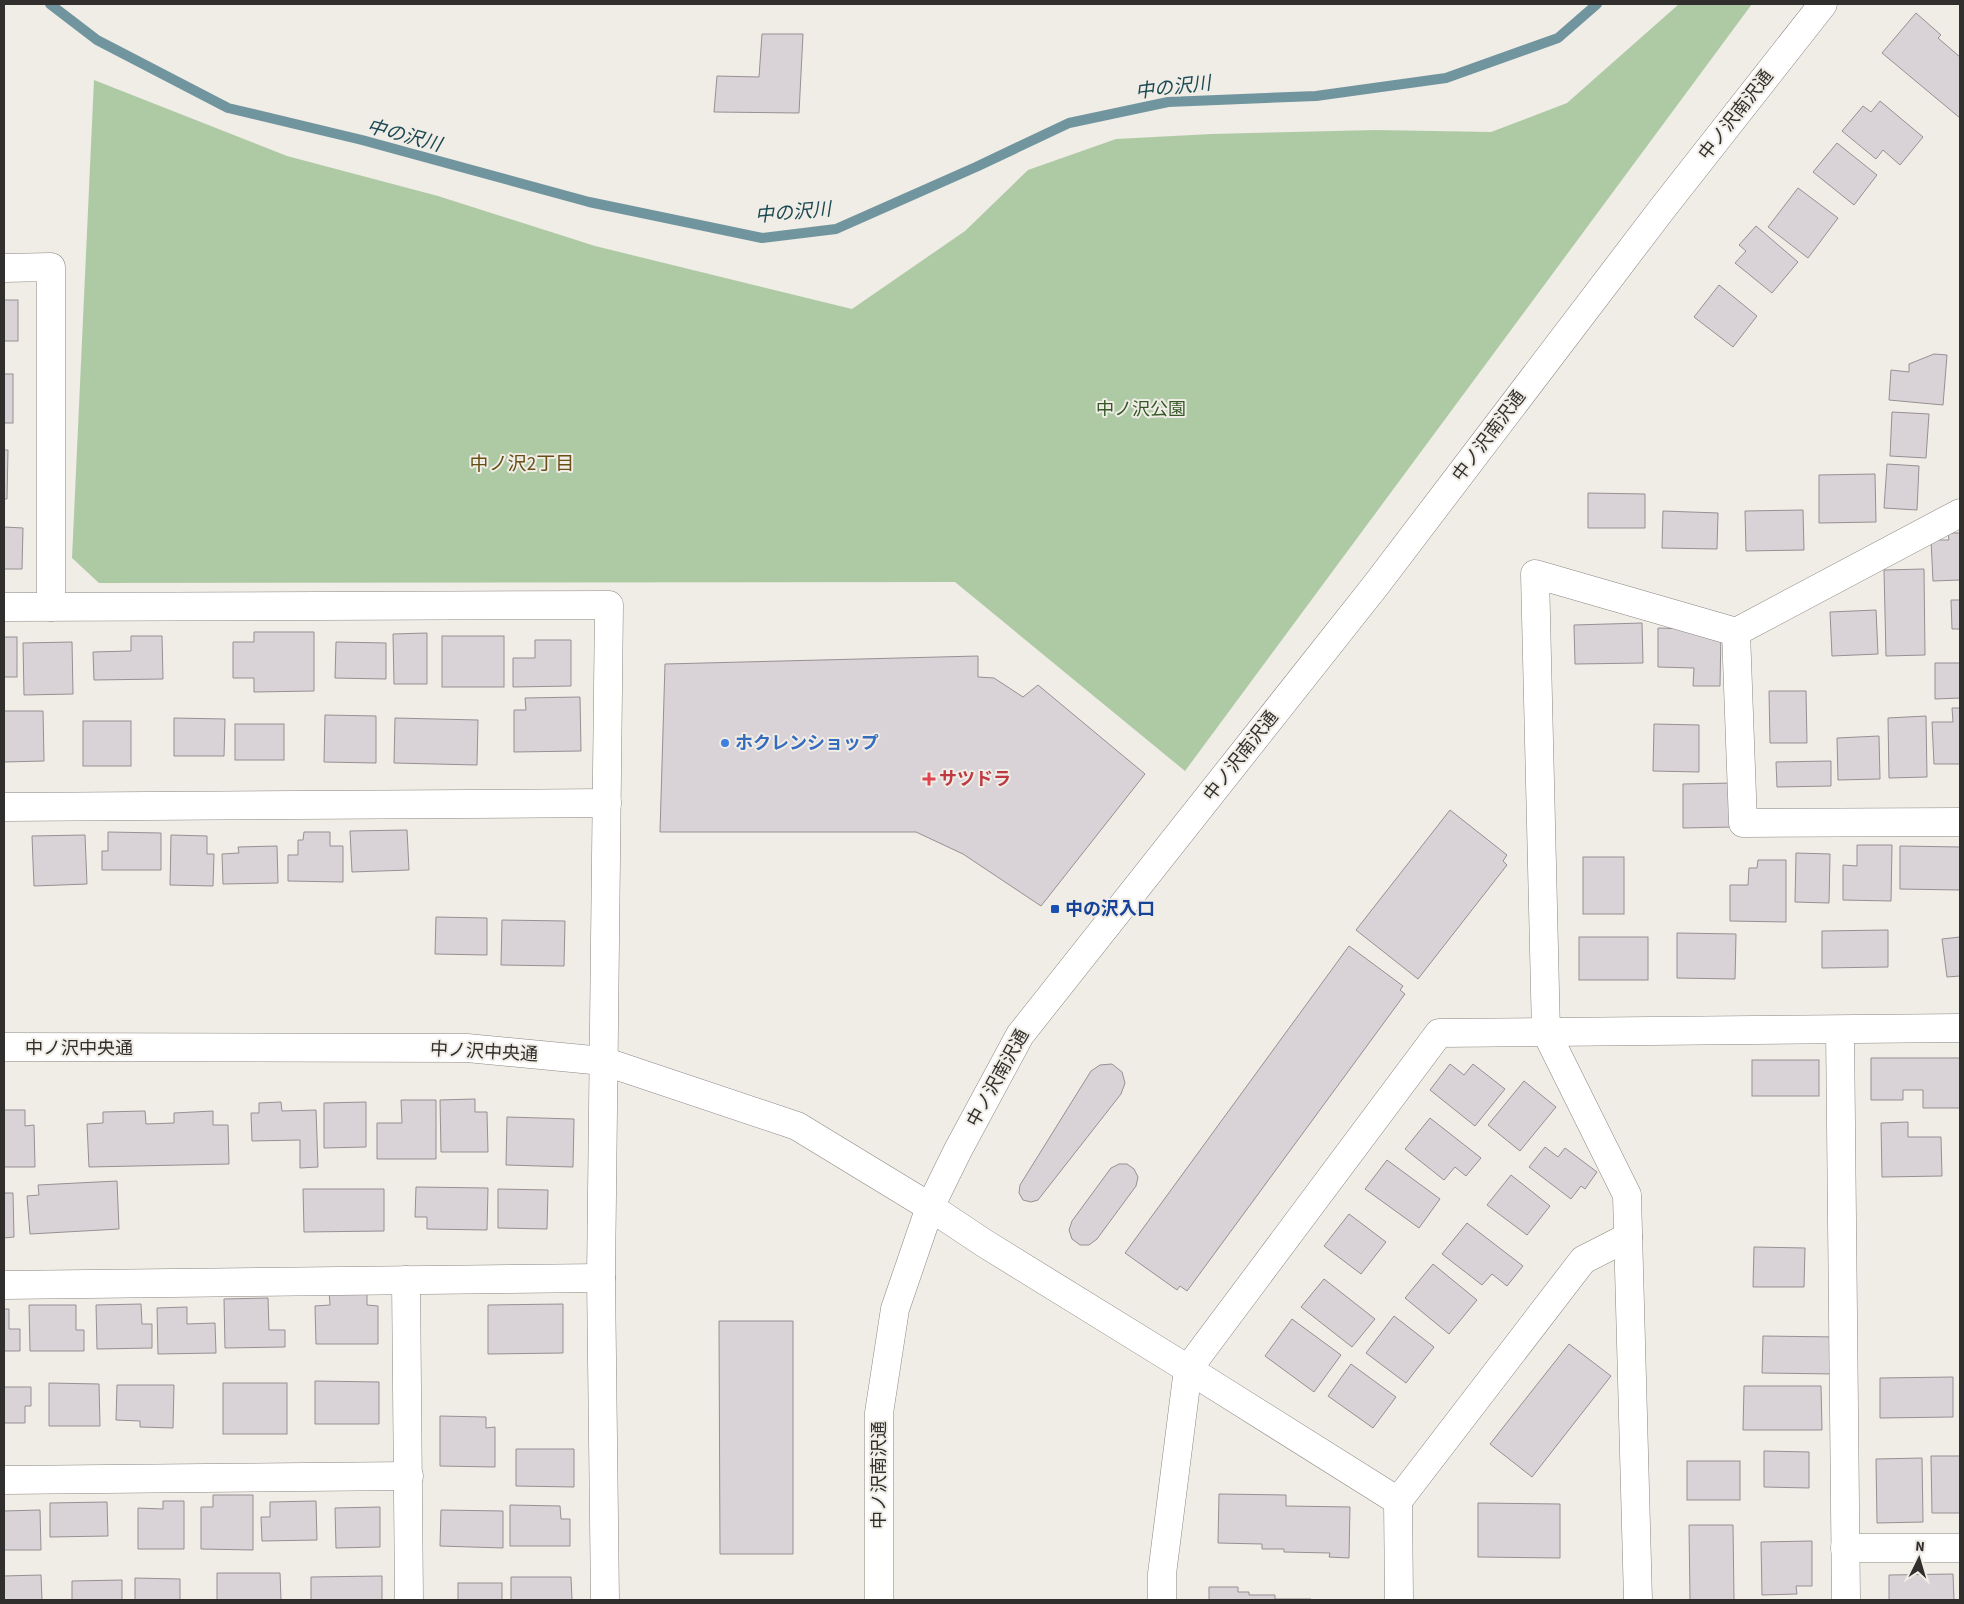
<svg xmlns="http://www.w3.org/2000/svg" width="1964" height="1604" viewBox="0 0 1964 1604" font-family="'Source Sans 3','Noto Sans JP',sans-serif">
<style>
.green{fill:#aecaa5}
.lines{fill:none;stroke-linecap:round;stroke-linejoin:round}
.stream{stroke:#71959e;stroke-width:10}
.building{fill:#d9d2d6;stroke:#979094}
.minor-casing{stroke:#8b8782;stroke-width:29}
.tertiary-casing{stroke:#8b8782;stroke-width:29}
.minor{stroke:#fff;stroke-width:28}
.tertiary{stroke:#fff;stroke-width:28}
.shop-dot{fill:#3f7fe0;stroke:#f0ece6;stroke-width:2}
.health-dot{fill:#e0444e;stroke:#f0ece6;stroke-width:2}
.transit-dot{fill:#1a4fb4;stroke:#f0ece6;stroke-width:2}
.labels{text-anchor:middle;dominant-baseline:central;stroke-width:4;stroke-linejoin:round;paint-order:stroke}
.street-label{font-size:18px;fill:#312f2d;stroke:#f0ece6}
.park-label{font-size:18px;fill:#345826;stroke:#f0ece6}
.shop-label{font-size:18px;font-weight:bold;fill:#366cbe;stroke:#f0ece6;text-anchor:start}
.health-label{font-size:18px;font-weight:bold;fill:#be3a42;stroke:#f0ece6;text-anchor:start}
.transit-label{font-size:18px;font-weight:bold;fill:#164399;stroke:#f0ece6;text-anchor:start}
.water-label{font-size:19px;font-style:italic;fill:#1a4953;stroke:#f0ece6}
.neighbourhood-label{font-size:19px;fill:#665015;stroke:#f0ece6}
</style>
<rect width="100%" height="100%" fill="#f0ece6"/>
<polygon class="green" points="1679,4 1752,4 1185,771 955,582 99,583 72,558 94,80 287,156 438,196 595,246 852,309 965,231 1028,170 1116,139 1211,134 1375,130 1491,132 1567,103"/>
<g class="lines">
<polyline class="stream" points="50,4 97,40 228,108 362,140 589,202 762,238 836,229 976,167 1069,123 1168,102 1316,96 1446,78 1558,38 1597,4"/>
</g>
<g class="building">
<polygon points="1916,13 1941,35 1938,38 1960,57 1960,118 1882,53"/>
<polygon points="762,34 803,34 799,113 714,112 717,76 759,77"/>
<polygon points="1880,101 1923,137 1900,165 1883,150 1876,159 1842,131 1863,106 1871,112"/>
<polygon points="1837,143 1877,175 1854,205 1813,172"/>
<polygon points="1798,188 1838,218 1808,258 1768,227"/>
<polygon points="1756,226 1798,262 1772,293 1735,263 1746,251 1739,245"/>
<polygon points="1719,285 1757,316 1733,347 1694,317"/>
<rect x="4" y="300" width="14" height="41"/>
<polygon points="1934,354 1947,355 1943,405 1889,400 1891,370 1909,372 1909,364"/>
<rect x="4" y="374" width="9" height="49"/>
<polygon points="1892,412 1929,414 1926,458 1890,456"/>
<polygon points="4,450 8,450 7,499 4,499"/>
<polygon points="1887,464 1919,466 1917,510 1884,508"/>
<polygon points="1875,474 1876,522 1819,523 1819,475"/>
<polygon points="1588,493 1645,494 1645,528 1588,528"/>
<polygon points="1803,510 1804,550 1746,551 1745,511"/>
<polygon points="1663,511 1718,513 1717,549 1662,548"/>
<polygon points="4,527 23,528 22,569 4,569"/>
<polygon points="1948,533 1960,533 1960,580 1933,581 1931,540 1949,540"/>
<polygon points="1924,569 1925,655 1886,656 1884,570"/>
<polygon points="1951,600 1960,600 1960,629 1952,629"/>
<polygon points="1876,610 1878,654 1832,656 1830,612"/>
<polygon points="1642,623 1643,663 1575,664 1574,625"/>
<polygon points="1658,628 1721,630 1720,686 1693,686 1694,668 1658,667"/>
<polygon points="254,632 314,632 314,691 254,692 254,678 233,678 233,642 254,642"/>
<polygon points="427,633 427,684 394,684 393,634"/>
<polygon points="131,636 162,636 163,679 94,680 93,652 131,651"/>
<rect x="442" y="636" width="62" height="51"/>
<rect x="4" y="637" width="13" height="40"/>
<polygon points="535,640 571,640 571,686 513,687 513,658 535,658"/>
<polygon points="72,642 73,694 24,695 23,643"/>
<polygon points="336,642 386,643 386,679 335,678"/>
<polygon points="978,656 978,677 994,678 1023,697 1038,685 1145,774 1041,906 963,854 916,832 660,832 665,664"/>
<polygon points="1935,663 1960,663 1960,698 1935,699"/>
<polygon points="1769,691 1806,691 1807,743 1770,743"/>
<polygon points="580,697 581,751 514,752 514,710 526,710 525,698"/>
<polygon points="1952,708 1960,708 1960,764 1934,764 1932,722 1953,722"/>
<polygon points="4,711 43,711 44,761 4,762"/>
<polygon points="325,715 376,716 376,763 324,762"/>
<polygon points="1926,716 1927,777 1889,778 1888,718"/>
<polygon points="174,718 225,719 224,756 174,756"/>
<polygon points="395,718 478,720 477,765 394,763"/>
<rect x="83" y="721" width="48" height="45"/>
<rect x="235" y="724" width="49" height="36"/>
<polygon points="1654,724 1699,725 1699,772 1653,771"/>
<polygon points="1879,736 1880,779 1838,780 1837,738"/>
<polygon points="1831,761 1831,786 1777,787 1776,762"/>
<polygon points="1733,783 1734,827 1683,828 1683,784"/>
<polygon points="1450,810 1507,855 1503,861 1507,865 1418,979 1356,930"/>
<polygon points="407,830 409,870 352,872 350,831"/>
<polygon points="108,832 161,833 161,870 102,870 102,851 108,851"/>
<polygon points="304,832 330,832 330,846 343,846 343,882 288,881 288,855 298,855 298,840 303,840"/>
<polygon points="85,835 87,884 34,886 32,836"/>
<polygon points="171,835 207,836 207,854 214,854 213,886 170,885"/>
<polygon points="1857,845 1892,845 1891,901 1843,900 1843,865 1857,866"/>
<polygon points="277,846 278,883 223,884 222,854 239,853 238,847"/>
<polygon points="1900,846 1960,847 1960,890 1900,889"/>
<polygon points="1796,853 1830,854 1829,903 1795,902"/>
<rect x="1583" y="857" width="41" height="57"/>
<polygon points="1758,860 1786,860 1786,922 1730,921 1730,885 1748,885 1749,868 1757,868"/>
<polygon points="436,917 487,918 487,955 435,954"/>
<polygon points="502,920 565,921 564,966 501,965"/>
<polygon points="1888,930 1888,967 1822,968 1822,931"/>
<polygon points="1677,933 1736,934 1735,979 1677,978"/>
<rect x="1579" y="937" width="69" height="43"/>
<polygon points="1960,937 1960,976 1947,977 1942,939"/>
<polygon points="1349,946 1403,986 1400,990 1405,994 1187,1291 1180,1286 1177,1290 1125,1253"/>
<polygon points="1871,1058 1960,1058 1960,1108 1923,1108 1923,1090 1903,1090 1903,1100 1871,1100"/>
<rect x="1752" y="1060" width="67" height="36"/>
<polygon points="1112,1064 1122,1072 1125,1083 1121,1094 1038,1200 1031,1202 1023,1200 1019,1193 1020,1185 1091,1071 1100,1065"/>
<polygon points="1450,1064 1464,1075 1473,1064 1505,1089 1475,1126 1430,1090"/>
<polygon points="1524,1081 1556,1107 1520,1151 1488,1125"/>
<polygon points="475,1099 475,1112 487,1112 488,1152 441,1152 440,1100"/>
<polygon points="401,1100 436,1100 436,1159 377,1159 377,1123 402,1123"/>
<polygon points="281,1102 282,1111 316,1110 318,1167 300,1168 300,1140 252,1141 251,1113 259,1113 259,1103"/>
<polygon points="366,1102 366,1147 324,1148 324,1103"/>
<polygon points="4,1110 25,1110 25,1126 34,1125 35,1167 4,1167"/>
<polygon points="145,1111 146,1124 174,1123 174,1113 213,1111 213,1125 228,1125 229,1164 89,1167 87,1124 103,1123 103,1112"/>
<polygon points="507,1117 574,1119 573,1167 506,1165"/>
<polygon points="1430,1118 1481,1158 1466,1176 1455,1167 1444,1180 1405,1149"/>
<polygon points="1908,1122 1908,1137 1941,1137 1942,1176 1882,1177 1881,1123"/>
<polygon points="1545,1147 1558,1157 1565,1148 1597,1172 1585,1189 1581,1186 1571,1199 1529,1167"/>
<polygon points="1387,1160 1440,1199 1419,1228 1365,1189"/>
<polygon points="1119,1164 1127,1164 1134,1169 1138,1177 1136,1186 1097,1239 1089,1245 1080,1245 1072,1239 1069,1230 1072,1221 1111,1168"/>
<polygon points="1511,1175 1550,1206 1527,1235 1487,1205"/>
<polygon points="117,1181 119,1229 30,1234 27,1196 39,1195 38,1185"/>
<polygon points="416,1187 488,1188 487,1230 427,1229 427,1217 415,1217"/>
<polygon points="303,1189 384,1189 384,1231 304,1232"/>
<polygon points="498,1189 548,1190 547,1229 498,1228"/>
<polygon points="4,1193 13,1193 14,1237 4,1238"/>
<polygon points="1349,1214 1386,1242 1361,1274 1324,1246"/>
<polygon points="1467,1223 1523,1266 1507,1286 1492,1274 1482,1285 1442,1254"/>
<polygon points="1754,1247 1805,1248 1804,1287 1753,1287"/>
<polygon points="1433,1264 1477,1300 1449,1334 1405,1298"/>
<polygon points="1324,1279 1375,1319 1352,1347 1301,1307"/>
<polygon points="329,1291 367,1291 367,1305 378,1306 378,1344 316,1344 315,1306 330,1305"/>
<polygon points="268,1298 269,1330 285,1330 285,1347 225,1348 224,1299"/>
<polygon points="141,1304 142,1324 152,1324 152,1348 97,1349 96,1305"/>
<polygon points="563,1304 563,1353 488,1354 488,1305"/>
<polygon points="29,1305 76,1305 76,1330 84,1330 84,1351 30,1351"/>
<polygon points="187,1307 187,1324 215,1323 216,1353 158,1354 157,1308"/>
<polygon points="4,1309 9,1309 9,1329 20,1329 20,1351 4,1351"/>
<polygon points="1394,1316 1434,1347 1406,1383 1366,1353"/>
<polygon points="1292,1319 1341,1355 1314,1392 1265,1356"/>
<polygon points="719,1321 793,1321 793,1554 720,1554"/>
<polygon points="1763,1336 1837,1337 1836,1374 1762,1373"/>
<polygon points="1569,1344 1611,1376 1532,1477 1490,1444"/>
<polygon points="1351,1364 1396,1397 1373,1428 1328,1396"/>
<polygon points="1953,1377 1953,1417 1880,1418 1880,1378"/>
<polygon points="315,1381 379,1382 379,1424 315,1424"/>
<polygon points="49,1383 99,1384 100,1426 49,1426"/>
<rect x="223" y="1383" width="64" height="51"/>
<polygon points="117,1385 174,1385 173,1428 140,1427 140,1421 116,1420"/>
<polygon points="1744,1386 1821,1386 1822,1430 1743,1430"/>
<polygon points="4,1387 31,1387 31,1406 25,1406 25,1423 4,1423"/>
<polygon points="440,1416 486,1417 486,1428 495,1427 495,1467 440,1466"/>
<polygon points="516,1449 574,1449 574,1487 516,1486"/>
<polygon points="1764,1451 1809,1452 1809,1488 1764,1487"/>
<polygon points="1931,1456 1960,1456 1960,1513 1932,1513"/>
<polygon points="1922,1458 1923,1522 1877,1523 1876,1459"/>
<rect x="1687" y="1461" width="53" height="39"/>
<polygon points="1219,1494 1286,1495 1286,1506 1350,1507 1349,1558 1329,1557 1330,1553 1284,1552 1284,1549 1262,1549 1262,1544 1218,1543"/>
<polygon points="213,1495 253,1495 253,1550 201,1549 201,1507 213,1507"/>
<polygon points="163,1501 184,1501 184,1549 138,1549 138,1508 163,1509"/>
<polygon points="316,1501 317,1540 262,1541 261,1517 270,1517 270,1502"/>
<polygon points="107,1502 108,1536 50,1537 50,1503"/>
<polygon points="1478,1503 1560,1504 1560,1558 1478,1557"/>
<polygon points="510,1505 560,1506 561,1519 570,1519 570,1546 510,1546"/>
<polygon points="380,1507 380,1547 336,1548 335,1508"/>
<polygon points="40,1510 41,1550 4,1550 4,1511"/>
<polygon points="441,1510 503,1511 503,1548 440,1546"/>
<polygon points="1689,1525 1733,1525 1734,1600 1690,1600"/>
<polygon points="1812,1541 1812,1586 1796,1586 1797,1594 1762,1595 1761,1542"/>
<polygon points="217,1573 280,1573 281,1600 217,1600"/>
<polygon points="1953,1574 1954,1600 1889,1600 1889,1575"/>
<polygon points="41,1575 42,1600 4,1600 4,1576"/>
<polygon points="382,1576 382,1600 311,1600 311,1577"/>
<polygon points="511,1577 571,1577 572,1600 511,1600"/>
<polygon points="135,1578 180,1579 180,1600 135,1600"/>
<polygon points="122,1580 122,1600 72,1600 72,1581"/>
<rect x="458" y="1583" width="44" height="17"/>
<polygon points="1209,1587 1238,1587 1238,1592 1249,1592 1249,1595 1275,1595 1275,1599 1311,1599 1311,1600 1209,1600"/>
</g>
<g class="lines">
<g class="minor-casing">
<g id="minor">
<polyline points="4,268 51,267 51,607"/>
<polyline points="4,607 609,605 601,1278 605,1600"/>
<polyline points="1736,632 1743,823 1960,822"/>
<polyline points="4,807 607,803"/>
<polyline points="1840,1030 1846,1600"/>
<polyline points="930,1207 984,1243 1188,1369 1398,1501 1399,1600"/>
<polyline points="406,1280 409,1600"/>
<polyline points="4,1285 601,1278"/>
<polyline points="4,1480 409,1476"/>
<polyline points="1398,1501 1583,1260 1628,1237"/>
<polyline points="1845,1548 1960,1548"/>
<polyline points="1162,1600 1162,1574 1188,1369 1439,1033 1960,1028"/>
<polyline points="1638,1600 1627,1195 1546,1032 1535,574 1736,632 1960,513"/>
</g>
</g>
<g class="tertiary-casing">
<g id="tertiary">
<polyline points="4,1047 467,1048 603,1061 797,1126 930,1207"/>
<polyline points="879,1600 879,1413 895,1309 930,1207 958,1150 1020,1035 1376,585 1662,209 1823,4"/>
</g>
</g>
<use href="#minor" class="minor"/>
<use href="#tertiary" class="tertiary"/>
</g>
<circle class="shop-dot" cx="725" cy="743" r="5"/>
<path class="health-dot" d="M926.5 771.5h5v5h5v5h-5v5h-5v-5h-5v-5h5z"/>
<rect class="transit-dot" x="1050" y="904" width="10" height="10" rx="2.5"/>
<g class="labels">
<g class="street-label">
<text transform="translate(1736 115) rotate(-52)">中ノ沢南沢通</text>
<text transform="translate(1489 436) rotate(-53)">中ノ沢南沢通</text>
<text transform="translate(1241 756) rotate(-52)">中ノ沢南沢通</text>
<text x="79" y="1048">中ノ沢中央通</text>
<text transform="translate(484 1052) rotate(3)">中ノ沢中央通</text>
<text transform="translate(998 1078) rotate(-61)">中ノ沢南沢通</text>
<text transform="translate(879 1475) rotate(-90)">中ノ沢南沢通</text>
</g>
<g class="park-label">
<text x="1141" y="409">中ノ沢公園</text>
</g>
<g class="shop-label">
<text x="735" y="743">ホクレンショップ</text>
</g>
<g class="health-label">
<text x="939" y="779">サツドラ</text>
</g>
<g class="transit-label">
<text x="1065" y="909">中の沢入口</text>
</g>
<g class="water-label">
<text transform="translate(1173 88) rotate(-7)">中の沢川</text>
<text transform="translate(404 136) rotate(15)">中の沢川</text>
<text transform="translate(793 213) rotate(-5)">中の沢川</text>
</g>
<g class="neighbourhood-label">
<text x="522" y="464">中ノ沢2丁目</text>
</g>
</g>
<rect width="1964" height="1604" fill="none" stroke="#312f2d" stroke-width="10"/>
<g transform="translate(1919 1559) rotate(5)" stroke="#f0ece6" stroke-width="4" paint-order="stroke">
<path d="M0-4L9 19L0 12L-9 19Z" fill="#312f2d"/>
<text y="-8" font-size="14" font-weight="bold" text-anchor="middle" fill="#312f2d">N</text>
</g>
</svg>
